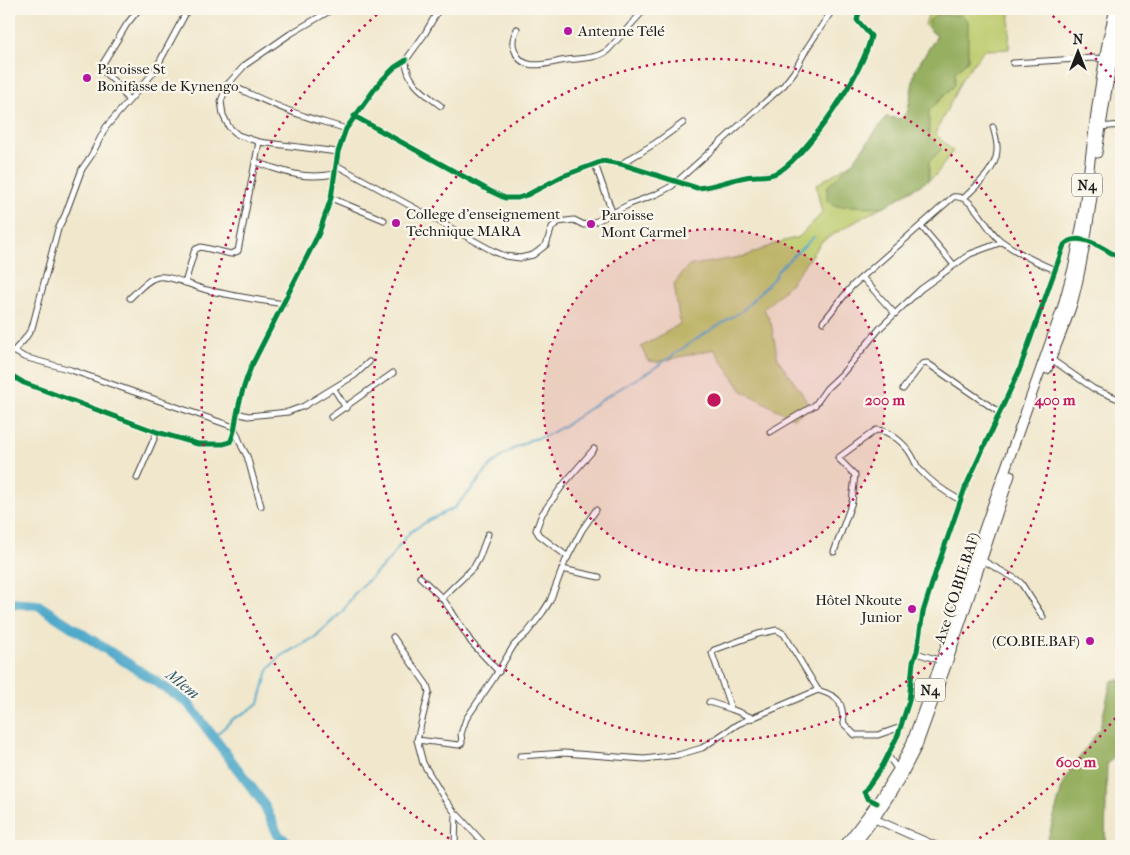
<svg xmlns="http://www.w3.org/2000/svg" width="1130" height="855" viewBox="0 0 1130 855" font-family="'IM FELL French Canon',serif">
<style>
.green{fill:#bdcb6d;stroke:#6c7444}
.forest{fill:#96af60;stroke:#59663e}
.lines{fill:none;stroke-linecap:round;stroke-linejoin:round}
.stream{stroke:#4ba7c9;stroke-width:2}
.river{stroke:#4ba7c9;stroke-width:10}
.street-casing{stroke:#3c3a36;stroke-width:7}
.secondary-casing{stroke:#3c3a36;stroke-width:9}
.highway-casing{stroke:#3c3a36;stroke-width:11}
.street{stroke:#fff;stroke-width:5}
.secondary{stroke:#fff;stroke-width:7}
.highway{stroke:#fff;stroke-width:9}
.cycleway-casing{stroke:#fbf7ec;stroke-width:8}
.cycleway{stroke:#00873e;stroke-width:5}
.ring{fill:none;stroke:#c2185b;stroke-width:2.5;stroke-dasharray:2.5 5}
.poi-dot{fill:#b5179e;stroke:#fbf7ec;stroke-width:2}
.labels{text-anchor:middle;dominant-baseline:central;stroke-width:4.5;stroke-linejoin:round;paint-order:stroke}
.shield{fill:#fbf7ec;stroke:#5f5e5a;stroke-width:1}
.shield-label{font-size:14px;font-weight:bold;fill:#1c1c1c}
.poi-label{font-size:15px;fill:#1c1c1c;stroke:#fbf7ec;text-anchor:start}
.street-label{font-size:15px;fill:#1c1c1c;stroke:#fbf7ec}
.water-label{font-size:16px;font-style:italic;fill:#315b6a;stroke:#fbf7ec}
.centre{fill:#c2185b;stroke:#fbf7ec;stroke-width:2.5}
.ring-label{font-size:15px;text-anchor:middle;font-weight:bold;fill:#c2185b;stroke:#fbf7ec;stroke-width:4.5;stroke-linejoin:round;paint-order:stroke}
</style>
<rect width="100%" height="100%" fill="#fbf7ec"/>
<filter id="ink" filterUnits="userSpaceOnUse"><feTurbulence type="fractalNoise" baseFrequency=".02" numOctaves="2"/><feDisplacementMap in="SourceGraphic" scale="10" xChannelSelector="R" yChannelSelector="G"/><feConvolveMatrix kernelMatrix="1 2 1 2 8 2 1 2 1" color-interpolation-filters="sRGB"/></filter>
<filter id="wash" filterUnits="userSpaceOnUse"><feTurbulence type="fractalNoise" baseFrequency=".0096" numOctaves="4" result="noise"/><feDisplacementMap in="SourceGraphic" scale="20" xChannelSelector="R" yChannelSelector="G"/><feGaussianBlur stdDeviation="1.12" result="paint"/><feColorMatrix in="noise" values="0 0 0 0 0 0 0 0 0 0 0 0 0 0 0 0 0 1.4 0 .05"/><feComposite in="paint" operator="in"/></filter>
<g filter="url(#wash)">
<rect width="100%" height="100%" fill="#f0e7cc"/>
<polygon class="green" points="930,9 1010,9 1009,49 984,50 963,77 935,134 953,151 935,176 822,241 790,284 764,309 771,323 778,359 801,392 810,408 793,418 742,391 714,349 658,362 648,361 641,347 680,324 674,284 688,266 746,256 777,243 799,237 822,213 816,185 853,162 886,117 900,119 908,111 915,70 937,36 925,25"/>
<g class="forest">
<polygon points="936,15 961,15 968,21 968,60 955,72 955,85 929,111 929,136 942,149 929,162 929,180 883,207 833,206 827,200 827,187 853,162 886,117 900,119 908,111 915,70 937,36 929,29 929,21"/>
<polygon points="1113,680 1121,680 1121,736 1116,755 1107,764 1105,842 1101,846 1046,846 1064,780 1100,728 1111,682"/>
</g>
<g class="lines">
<polyline class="stream" points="214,737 233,719 246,712 259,703 268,670 281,656 314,638 343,611 354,594 388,561 409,533 429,520 454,508 470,491 493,463 511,450 530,440 546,436 564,426 609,395 653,369 698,338 742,311 775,277 778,270 814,237"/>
<polyline class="river" points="9,603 38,605 187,702 264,804 278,835 293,846"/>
</g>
</g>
<g filter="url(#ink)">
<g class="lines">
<g class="street-casing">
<g id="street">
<polyline points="333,9 290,34 245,65 228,84 221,101 223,115 229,127 238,135 259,142 338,152"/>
<path d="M439 9 424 35 406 60C406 82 425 94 441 106"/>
<path d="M517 29C513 37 511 43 515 51 523 74 550 62 567 60 581 58 597 59 608 50L645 9"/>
<polyline points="1113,59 1121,51"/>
<polyline points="1013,63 1093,58 1105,59"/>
<path d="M228 84C253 95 278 108 304 116 318 121 332 124 346 129"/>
<polyline points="128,100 118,85 103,71 102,65 127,24 139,9"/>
<path d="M354 116 490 191 505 198H518L527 195 563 176 603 161 621 164 697 188C714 187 729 180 746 177 757 175 769 178 780 171 809 152 865 70 871 36L857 20 860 9"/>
<polyline points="1100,127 1121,125"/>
<path d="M256 162C284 172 305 180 334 174"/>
<polyline points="595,164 612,212"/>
<polyline points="621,164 654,144 683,123"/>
<polyline points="336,165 493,251 505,256 520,258 533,255 546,245 552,227 558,222 574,220 584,225 597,221 630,204 657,194 672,186 784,85 794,72 807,48 833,9"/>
<polyline points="331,198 384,220"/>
<path d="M964 198C977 185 996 170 997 151 998 143 995 135 993 127"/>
<polyline points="921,226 954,265"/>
<polyline points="862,277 895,314"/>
<polyline points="185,283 194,252 196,249 201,247 231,254 238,251 259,142"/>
<path d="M130 298C138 291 147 279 158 277 171 275 194 287 207 290 232 296 258 300 284 304"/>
<path d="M823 322 852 286 953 197C974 194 985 229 1000 240 1017 253 1036 262 1055 270"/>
<polyline points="14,351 24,357 71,370 234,427 242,447 247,456 261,506"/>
<polyline points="9,356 24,340 32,328 58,229 65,215 82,169 91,156 106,127 154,72 188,9"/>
<polyline points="1051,359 1094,389 1121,400"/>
<path d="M9 374 24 383 157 432 198 444H223L230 442C235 434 235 423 237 414 240 398 245 382 251 367L319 233 331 198 338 152 346 129 379 83 395 67 406 60"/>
<polyline points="334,389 346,408"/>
<polyline points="903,389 922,364 927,363 1000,413"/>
<polyline points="237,413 248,416 288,412 304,406 355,375 369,362"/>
<polyline points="331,417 393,373"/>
<polyline points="770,432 815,405 827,388 842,374 881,327 921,289 970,254 1002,242"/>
<polyline points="137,478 157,432"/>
<path d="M834 552 852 502 855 475 838 458 876 430C890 430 906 445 912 456 915 461 916 466 920 470 931 482 945 492 960 500"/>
<polyline points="568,557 539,535 536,530 542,514 563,485 594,449"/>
<polyline points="980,559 1016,579 1021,583 1043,617"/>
<polyline points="562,569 599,577"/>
<polyline points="420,577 442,598 450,609 471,642 499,672"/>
<polyline points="442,598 474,567 479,558 488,534"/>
<polyline points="393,637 427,685 429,692 417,740 423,763 444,798 456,814 455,846"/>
<polyline points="916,653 942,661"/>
<polyline points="709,702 731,709 753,718"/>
<polyline points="731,709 712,653 714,650 758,634 777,630 784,634 818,690"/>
<polyline points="417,740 459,745 462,743 461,734 466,719 494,678 514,645 527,633 543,612 550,601 565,562 582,530 596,510"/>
<path d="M520 756 564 753 644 759 678 755 702 748 738 724 818 690C842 698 841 701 844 724L855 735H878L901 727"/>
<polyline points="888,756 898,770"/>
<path d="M877 803 867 798 864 792 883 765 898 735 909 701 913 662 917 651 923 612 936 571 965 488 1019 371 1064 245C1079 229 1107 251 1121 259"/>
<polyline points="457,814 486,846"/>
</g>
</g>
<g class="secondary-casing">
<polyline id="secondary" points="870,817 936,846"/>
</g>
<g class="highway-casing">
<g id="highway">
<polyline points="1097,153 1106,94 1121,15"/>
<path d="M1047 369C1055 347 1065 326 1072 304 1083 264 1088 224 1094 183"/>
<polyline points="844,846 877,803 898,770 911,744 941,661 983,532 1062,309 1074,265 1082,223 1097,106 1108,38 1115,9"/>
<polyline points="854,846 874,819 899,781 917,746 947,663 1010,475"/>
</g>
</g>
<use href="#street" class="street"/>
<use href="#secondary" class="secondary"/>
<use href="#highway" class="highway"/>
<g class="cycleway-casing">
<g id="cycleway">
<path d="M354 116 490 191 505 198H518L527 195 563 176 603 161 621 164 697 188C714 187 729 180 746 177 757 175 769 178 780 171 809 152 865 70 871 36L857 20 860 9"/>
<path d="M9 374 24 383 157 432 198 444H223L230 442C235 434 235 423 237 414 240 398 245 382 251 367L319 233 331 198 338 152 346 129 379 83 395 67 406 60"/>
<path d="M877 803 867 798 864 792 883 765 898 735 909 701 913 662 917 651 923 612 936 571 965 488 1019 371 1064 245C1079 229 1107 251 1121 259"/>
</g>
</g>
<use href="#cycleway" class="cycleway"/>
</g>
</g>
<circle cx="714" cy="400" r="171" fill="#c2185b" fill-opacity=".12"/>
<g class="ring">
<circle cx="714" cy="400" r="171"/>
<circle cx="714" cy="400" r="341"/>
<path d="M1120 712A512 512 0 0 1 966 846M462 846A512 512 0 0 1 381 11M1047 11A512 512 0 0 1 1120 88"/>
</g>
<g class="poi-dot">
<circle cx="568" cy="31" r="5"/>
<circle cx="87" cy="78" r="5"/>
<circle cx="396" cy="223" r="5"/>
<circle cx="591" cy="224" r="5"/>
<circle cx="912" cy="609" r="5"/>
<circle cx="1090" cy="641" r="5"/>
</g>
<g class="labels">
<g class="shield">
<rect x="1072" y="173.5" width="30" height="23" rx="4"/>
<rect x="915" y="678.5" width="30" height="23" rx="4"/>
</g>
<g class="shield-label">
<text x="1087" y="185">N4</text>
<text x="930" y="690">N4</text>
</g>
<g class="poi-label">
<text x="578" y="31">Antenne Télé</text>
<text x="97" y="69">Paroisse St<tspan x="97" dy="17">Bonifasse de Kynengo</tspan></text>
<text x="406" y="214">College d'enseignement<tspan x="406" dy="17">Technique MARA</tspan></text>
<text x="601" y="215">Paroisse<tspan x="601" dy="17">Mont Carmel</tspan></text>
<text x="902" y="600" text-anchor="end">Hôtel Nkoute<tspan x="902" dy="17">Junior</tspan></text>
<text x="1080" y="641" text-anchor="end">(CO.BIE.BAF)</text>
</g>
<g class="street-label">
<text transform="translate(957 588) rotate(-72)">Axe (CO.BIE.BAF)</text>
</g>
<g class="water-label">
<text transform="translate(183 684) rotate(38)">Mlem</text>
</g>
</g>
<circle cx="714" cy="400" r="8" class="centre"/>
<g class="ring-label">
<text x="885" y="405">200 m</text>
<text x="1055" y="405">400 m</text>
<text x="1076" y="767">600 m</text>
</g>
<rect width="1130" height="855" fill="none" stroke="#fbf7ec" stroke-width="30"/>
<g transform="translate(1078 52)" stroke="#fbf7ec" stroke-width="4" paint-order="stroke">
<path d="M0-4L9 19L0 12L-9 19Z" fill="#1c1c1c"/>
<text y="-8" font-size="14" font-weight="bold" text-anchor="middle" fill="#1c1c1c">N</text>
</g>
</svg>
